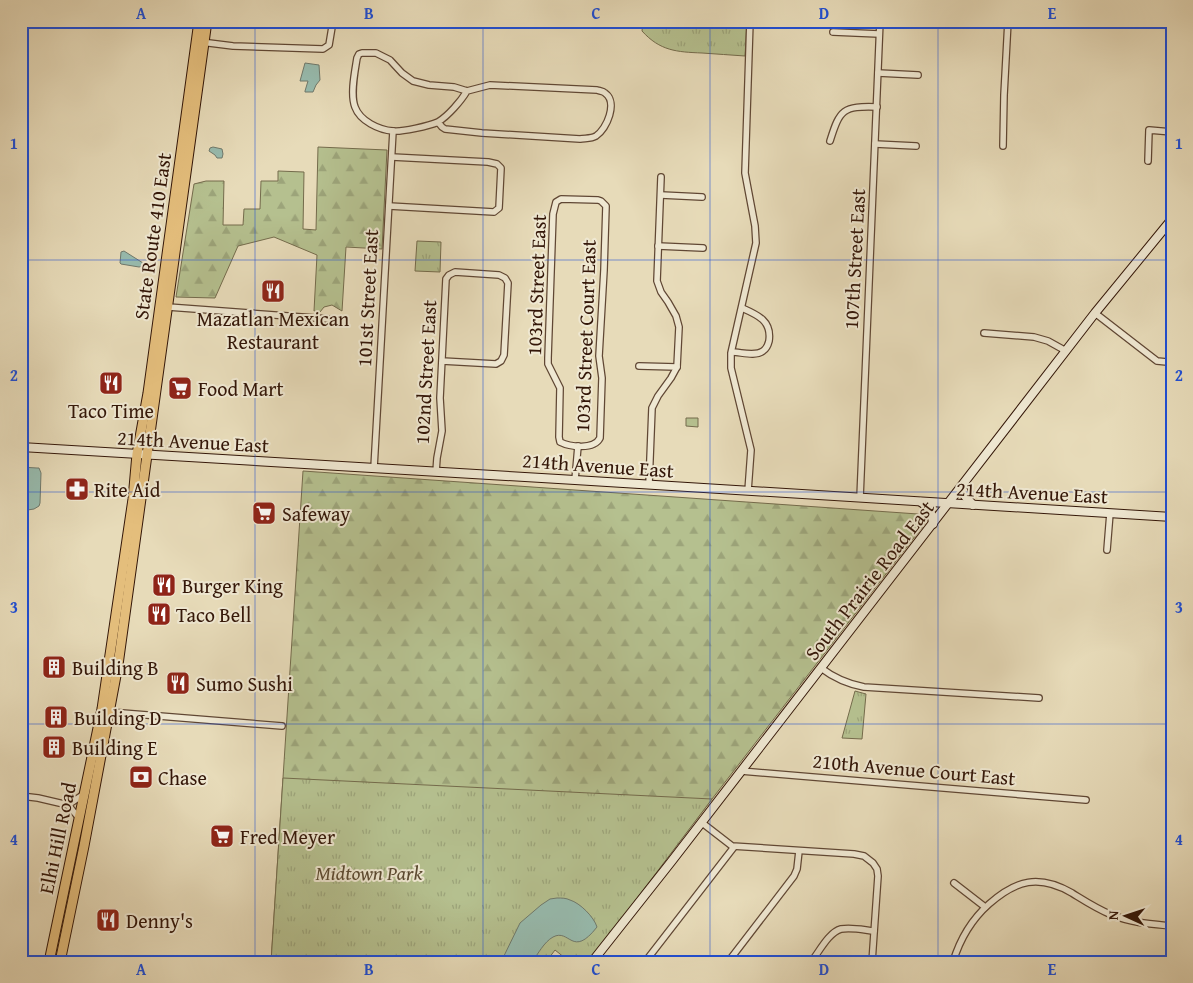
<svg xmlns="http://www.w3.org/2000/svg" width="1193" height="983" viewBox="0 0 1193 983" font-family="'Gentium Book Plus',serif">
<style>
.forest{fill:url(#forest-firs);stroke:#746b4c}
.park{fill:url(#park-tufts);stroke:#746b4c}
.water{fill:#97bbae;stroke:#6f796c}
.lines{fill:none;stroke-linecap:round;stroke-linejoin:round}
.street-casing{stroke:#604734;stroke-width:8}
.secondary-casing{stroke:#331608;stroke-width:10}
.primary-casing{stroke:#331608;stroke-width:11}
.street{stroke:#efe8d2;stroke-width:5.5}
.secondary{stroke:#efe8d2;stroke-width:8}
.primary{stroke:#e4be7c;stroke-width:9}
.grid{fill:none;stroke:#1d4ed8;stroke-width:1;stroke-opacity:0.55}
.labels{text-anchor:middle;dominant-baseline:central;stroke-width:4;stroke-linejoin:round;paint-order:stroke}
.street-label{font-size:20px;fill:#331608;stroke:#efe8d2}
.poi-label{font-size:20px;fill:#331608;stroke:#efe8d2;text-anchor:start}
.park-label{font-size:20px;font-style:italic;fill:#5a4930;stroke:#efe8d2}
.neatline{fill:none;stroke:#1d4ed8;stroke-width:2}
.grid-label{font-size:16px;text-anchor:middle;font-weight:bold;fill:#1d4ed8}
</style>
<defs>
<pattern id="forest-firs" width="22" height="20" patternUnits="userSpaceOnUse" patternTransform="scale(1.25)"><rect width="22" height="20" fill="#b5c08f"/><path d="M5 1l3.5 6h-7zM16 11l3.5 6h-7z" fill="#9ca47a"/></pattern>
<pattern id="park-tufts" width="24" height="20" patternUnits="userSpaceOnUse" patternTransform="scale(1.25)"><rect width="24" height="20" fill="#b5c08f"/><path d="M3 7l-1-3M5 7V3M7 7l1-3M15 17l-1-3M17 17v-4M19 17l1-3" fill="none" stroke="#9ca47a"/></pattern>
</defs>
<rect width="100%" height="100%" fill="#e7dbb9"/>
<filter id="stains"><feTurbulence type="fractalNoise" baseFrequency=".004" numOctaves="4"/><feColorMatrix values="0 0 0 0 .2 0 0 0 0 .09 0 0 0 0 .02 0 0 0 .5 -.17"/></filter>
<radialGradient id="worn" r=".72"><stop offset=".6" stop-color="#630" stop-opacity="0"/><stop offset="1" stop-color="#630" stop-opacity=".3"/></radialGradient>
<g class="forest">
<polygon points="318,147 387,150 382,249 346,247 342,311 332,305 324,307 320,312 314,311 317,255 274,237 238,246 215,298 176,297 194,184 206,181 224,181 223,225 243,225 244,209 260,209 261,181 278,181 278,171 304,172 303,229 316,230"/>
<path d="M303 471 918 514 924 515C926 520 926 522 923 526L712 799 628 909 271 962Z"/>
</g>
<g class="park">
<path d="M643 21H747L745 56C731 55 716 54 702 53 677 52 660 51 642 31Z"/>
<polygon points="417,241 441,242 440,272 415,271"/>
<polygon points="686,418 698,418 698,427 686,426"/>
<polygon points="855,691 866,694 862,739 842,738"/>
<polygon points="283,778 712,799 616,926 587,962 570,962 555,950 546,962 271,962"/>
</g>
<g class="water">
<polygon points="305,63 319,65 320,80 316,85 313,92 305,92 305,91 308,81 300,81"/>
<polygon points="213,147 222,149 223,154 222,158 217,158 215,155 209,151 210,148"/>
<polygon points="124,251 143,263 144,266 139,267 121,264 120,263 121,252"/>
<polygon points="21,467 37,468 39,468 41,473 40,503 39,506 34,509 21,511"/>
<path d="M557 898C562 898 566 898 570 900 580 903 594 917 597 927 572 959 570 928 553 937 544 942 538 954 532 962H501L520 923 541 905 550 899Z"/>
</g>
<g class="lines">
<g class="street-casing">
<g id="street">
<polyline points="833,32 879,34"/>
<polyline points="201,42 233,46 323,49 329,45 333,21"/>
<polyline points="878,73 918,75"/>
<path d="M438 122 442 127 445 129 482 133 580 139C585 138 591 139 596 136 607 129 618 102 605 93 603 91 600 91 597 90L490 85 467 91 454 87 429 85 413 81 402 73 390 60 376 53H362L359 54 357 58C355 71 350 94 355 107 360 121 379 130 393 131 402 132 429 126 438 122 448 116 461 101 467 91"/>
<path d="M830 141C840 109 843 106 877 107"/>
<polyline points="875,144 916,146"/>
<polyline points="1003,146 1004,95 1008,21"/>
<polyline points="1148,161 1149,130 1172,132"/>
<polyline points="661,195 702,197"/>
<path d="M561 199 598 200 601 201 606 206 604 270 599 356 602 378 600 438C594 450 570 447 560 442L559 437 560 388 548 364V358L553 214 556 202Z"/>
<polyline points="389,206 494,212 499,208 501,168 497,164 488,162 392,157"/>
<polyline points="658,246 703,248"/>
<polyline points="168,307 329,319"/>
<polyline points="1095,313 1157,361 1167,362"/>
<polyline points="984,333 1034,337 1048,341 1066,351"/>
<path d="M732 352C741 352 755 357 763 351 766 349 768 345 769 341 772 321 758 315 742 308"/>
<polyline points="639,366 677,367"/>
<polyline points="374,468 393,131"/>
<polyline points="436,472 437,458 442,431 440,398 446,279 449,275 455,272 499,275 505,278 508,283 504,355 501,361 496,364 442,361"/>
<polyline points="575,480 578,446"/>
<polyline points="649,484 652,408 658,396 671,378 677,367 679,327 676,316 668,302 661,292 657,281 661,177"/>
<polyline points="748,491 751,450 731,368 731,353 756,243 755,226 745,173 750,21"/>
<polyline points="860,498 880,21"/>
<polyline points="1107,550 1110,513"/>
<path d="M821 668C834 678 848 684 864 687L1039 698"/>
<polyline points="110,712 282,726"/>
<polyline points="741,771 1086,800"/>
<polyline points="21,796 38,798 68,805"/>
<polyline points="79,818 68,805 84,794"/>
<polyline points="701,822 732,846 854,854 864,856 873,863 877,869 878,876 872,962"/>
<polyline points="954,883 985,907"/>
<polyline points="645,962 734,847"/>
<polyline points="728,962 794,876 797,869 799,851"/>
<path d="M811 962C819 952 829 932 841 929 852 927 864 930 874 931"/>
<path d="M953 962C960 939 971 920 989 904 1016 880 1039 874 1072 893 1085 901 1097 909 1112 915 1132 923 1151 924 1172 926"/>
</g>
</g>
<g class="secondary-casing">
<g id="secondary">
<polyline points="21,447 575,480 1172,517"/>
<polyline points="962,487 965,496 973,505"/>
<path d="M921 502C930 508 932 513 933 524"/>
<polyline points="592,962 671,862 1095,313 1172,219"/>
</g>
</g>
<g class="primary-casing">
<g id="primary">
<polyline points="49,962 102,709 133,499 137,454 148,393 199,21"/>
<polyline points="60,962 84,846 118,665 207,21"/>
</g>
</g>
<use href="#street" class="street"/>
<use href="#secondary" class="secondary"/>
<use href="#primary" class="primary"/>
</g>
<path class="grid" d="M255 21V962M483 21V962M710 21V962M938 21V962M21 260H1172M21 492H1172M21 724H1172"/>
<defs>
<g id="restaurant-square" transform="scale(1.25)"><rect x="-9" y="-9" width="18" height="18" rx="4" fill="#8f2418" stroke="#efe8d2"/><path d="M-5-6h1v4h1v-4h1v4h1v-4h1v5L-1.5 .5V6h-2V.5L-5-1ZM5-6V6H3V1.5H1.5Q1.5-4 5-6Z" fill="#fff"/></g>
<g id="supermarket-square" transform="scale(1.25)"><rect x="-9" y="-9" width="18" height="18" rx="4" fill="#8f2418" stroke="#efe8d2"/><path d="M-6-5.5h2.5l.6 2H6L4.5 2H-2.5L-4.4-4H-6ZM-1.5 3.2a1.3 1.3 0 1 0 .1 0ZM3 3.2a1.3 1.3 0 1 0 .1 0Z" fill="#fff"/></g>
<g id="pharmacy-square" transform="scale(1.25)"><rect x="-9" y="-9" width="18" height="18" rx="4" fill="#8f2418" stroke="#efe8d2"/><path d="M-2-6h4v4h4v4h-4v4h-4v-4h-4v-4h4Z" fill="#fff"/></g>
<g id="building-square" transform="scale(1.25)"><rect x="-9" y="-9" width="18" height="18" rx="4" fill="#8f2418" stroke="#efe8d2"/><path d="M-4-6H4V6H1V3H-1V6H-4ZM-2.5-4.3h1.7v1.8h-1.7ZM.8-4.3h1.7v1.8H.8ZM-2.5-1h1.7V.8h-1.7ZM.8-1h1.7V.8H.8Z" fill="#fff"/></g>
<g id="bank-square" transform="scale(1.25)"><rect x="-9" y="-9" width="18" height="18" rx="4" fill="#8f2418" stroke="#efe8d2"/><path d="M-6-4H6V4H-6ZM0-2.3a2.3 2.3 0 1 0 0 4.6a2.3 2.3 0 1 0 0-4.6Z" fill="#fff"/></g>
</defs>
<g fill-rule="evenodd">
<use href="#restaurant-square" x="273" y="291"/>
<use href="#restaurant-square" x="111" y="383"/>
<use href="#supermarket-square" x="180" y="388"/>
<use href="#pharmacy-square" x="77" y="489"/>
<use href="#supermarket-square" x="264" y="513"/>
<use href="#restaurant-square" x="164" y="585"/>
<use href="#restaurant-square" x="159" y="614"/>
<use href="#building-square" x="54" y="667"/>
<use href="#restaurant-square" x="178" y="683"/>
<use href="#building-square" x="56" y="717"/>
<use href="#building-square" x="54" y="747"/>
<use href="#bank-square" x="141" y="777"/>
<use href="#supermarket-square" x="222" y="836"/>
<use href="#restaurant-square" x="108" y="920"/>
</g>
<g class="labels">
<g class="street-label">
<text transform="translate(152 236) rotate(-82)">State Route 410 East</text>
<text transform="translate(854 259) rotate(-87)">107th Street East</text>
<text transform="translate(536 285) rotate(-88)">103rd Street East</text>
<text transform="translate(367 298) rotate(-87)">101st Street East</text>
<text transform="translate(585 336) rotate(-88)">103rd Street Court East</text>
<text transform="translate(425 372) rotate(-87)">102nd Street East</text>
<text transform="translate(193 441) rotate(3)">214th Avenue East</text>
<text transform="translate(598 465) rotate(4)">214th Avenue East</text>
<text transform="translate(1032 492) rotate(3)">214th Avenue East</text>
<text transform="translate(869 580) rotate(-52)">South Prairie Road East</text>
<text transform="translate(914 769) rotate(5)">210th Avenue Court East</text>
<text transform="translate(57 838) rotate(-78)">Elhi Hill Road</text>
</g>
<g class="poi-label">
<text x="273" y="318" text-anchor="middle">Mazatlan Mexican<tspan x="273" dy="23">Restaurant</tspan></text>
<text x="198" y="388">Food Mart</text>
<text x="111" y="410" text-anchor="middle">Taco Time</text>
<text x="94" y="489">Rite Aid</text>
<text x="282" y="513">Safeway</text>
<text x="182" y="585">Burger King</text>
<text x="176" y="614">Taco Bell</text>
<text x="72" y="667">Building B</text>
<text x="196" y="683">Sumo Sushi</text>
<text x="74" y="717">Building D</text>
<text x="72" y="747">Building E</text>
<text x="158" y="777">Chase</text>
<text x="240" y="836">Fred Meyer</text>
<text x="126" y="920">Denny's</text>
</g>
<g class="park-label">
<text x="369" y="872">Midtown Park</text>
</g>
</g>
<rect width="1193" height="983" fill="none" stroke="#e7dbb9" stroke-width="55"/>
<g transform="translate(1126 916) rotate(273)" stroke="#efe8d2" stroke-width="4" paint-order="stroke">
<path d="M0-4L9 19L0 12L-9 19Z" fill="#331608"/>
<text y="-8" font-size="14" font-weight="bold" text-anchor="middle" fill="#331608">N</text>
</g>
<rect x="28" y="28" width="1138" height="928" class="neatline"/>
<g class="grid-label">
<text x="141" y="19">A</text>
<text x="369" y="19">B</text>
<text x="596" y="19">C</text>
<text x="824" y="19">D</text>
<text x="1052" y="19">E</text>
<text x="14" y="149">1</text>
<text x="1179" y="149">1</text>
<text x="14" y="381">2</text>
<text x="1179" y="381">2</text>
<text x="14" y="613">3</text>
<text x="1179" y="613">3</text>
<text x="14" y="845">4</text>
<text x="1179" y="845">4</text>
<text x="141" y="975">A</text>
<text x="369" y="975">B</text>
<text x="596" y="975">C</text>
<text x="824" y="975">D</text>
<text x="1052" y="975">E</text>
</g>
<rect width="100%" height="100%" filter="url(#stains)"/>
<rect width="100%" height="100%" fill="url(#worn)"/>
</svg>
